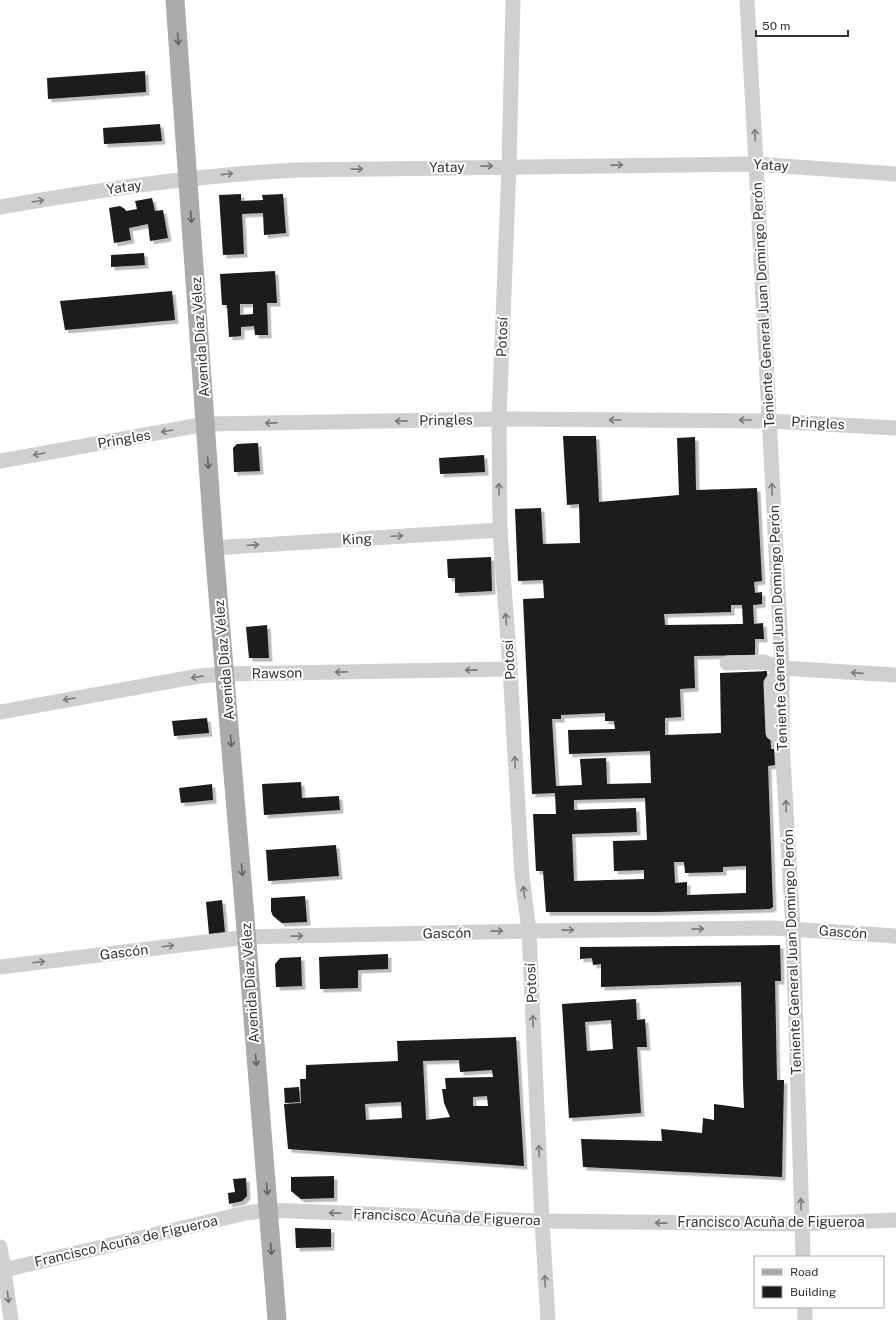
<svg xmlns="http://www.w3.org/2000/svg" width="896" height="1320" viewBox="0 0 896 1320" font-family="'Public Sans',sans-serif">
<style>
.building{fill:#1a1a1a;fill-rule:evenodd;filter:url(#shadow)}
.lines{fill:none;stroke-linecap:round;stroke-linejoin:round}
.minor{stroke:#d0d0d0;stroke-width:15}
.major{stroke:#ababab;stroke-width:19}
.oneway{stroke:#636363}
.oneway2{stroke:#7a7a7a}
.labels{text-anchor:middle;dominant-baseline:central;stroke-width:4;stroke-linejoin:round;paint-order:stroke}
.street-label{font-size:14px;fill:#333;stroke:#fff}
</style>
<defs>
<filter id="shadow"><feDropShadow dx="3.5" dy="3.5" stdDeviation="0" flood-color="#0004"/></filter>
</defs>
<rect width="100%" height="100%" fill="#fff"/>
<g class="building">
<polygon points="145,71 146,92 48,99 47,78"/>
<polygon points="160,124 162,141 104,144 103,128"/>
<polygon points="241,194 241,201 263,200 262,195 283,194 286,233 264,235 263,213 242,214 244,254 223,255 219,195"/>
<polygon points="152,198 155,211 163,210 168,238 150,241 148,224 129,228 131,240 114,243 109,208 120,206 125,209 126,211 137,209 135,201"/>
<polygon points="144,253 145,265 111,267 111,255"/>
<path d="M275 271 277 303H267L268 335H255L254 326 241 327V336L229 337 227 305H222L220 274ZM240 304H253V314L240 315Z"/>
<polygon points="172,291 175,320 65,330 60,301"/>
<path d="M563 436H596L599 502 679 495 677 438 695 437 696 490 757 488 762 581 754 582 755 593 762 592V604L753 605 754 624 763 623 764 639H755V655L694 656 695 688 680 689 681 717 665 718V735L721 733 720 673 767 671 771 749H774L775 765 768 766 773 907 770 909 657 912H546L543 871H536L533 814H556L555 793 532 794 523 599 544 598 543 580 518 581 515 509 541 508 543 544 580 543 579 504 567 505ZM731 605H742L743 624 665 625 664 614 731 612ZM605 713V721H614L615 729 568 730 569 754 650 751 651 783 607 784 606 758 580 759 582 785 556 786 552 719H561V715ZM645 798 647 840 613 841 614 871 644 870V879L574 881 572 834 637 832 636 808 574 810V800ZM674 862H684L685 873 723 872V867L746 866V893L687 895V882L675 883Z"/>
<polygon points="258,443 260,471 234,472 233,448 237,444"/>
<polygon points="484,455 485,472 440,474 439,458"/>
<polygon points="491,557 492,591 455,593 455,578 448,578 447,559"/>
<polygon points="267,625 269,658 249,658 246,627"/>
<polygon points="207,718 209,733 174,736 172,721"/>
<polygon points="301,782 302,798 339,796 340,810 264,815 262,784"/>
<polygon points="212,784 213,800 181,803 179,788"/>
<polygon points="336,845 339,876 268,881 266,850"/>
<polygon points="305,896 307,922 282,923 273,916 271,911 271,898"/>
<polygon points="222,900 225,933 209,934 206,902"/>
<polygon points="780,945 781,981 775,981 777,1080 784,1080 782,1177 583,1167 581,1139 662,1141 661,1129 702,1133 703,1118 714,1120 714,1104 744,1108 743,1083 741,982 601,987 601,964 593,965 592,958 580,959 580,947"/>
<polygon points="388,954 388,969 358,970 358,988 320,989 319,957"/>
<polygon points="301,957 302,986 276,987 275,964 280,958"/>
<path d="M636 999 637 1020 645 1019 647 1047H637L641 1113 569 1118 562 1004ZM611 1020 613 1049 587 1051 585 1022Z"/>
<path d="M516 1037 524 1166 288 1149 284 1104 301 1103 300 1079H306V1065L398 1061 397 1041ZM459 1060 460 1072 492 1070 493 1077 445 1078 446 1089H442L444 1103 450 1117 426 1120 423 1061ZM487 1096 488 1106H473V1097ZM401 1102 402 1118 366 1120 365 1104Z"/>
<polygon points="299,1087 300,1102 285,1103 284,1088"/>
<polygon points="334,1176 334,1198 301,1199 291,1191 291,1177"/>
<polygon points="246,1178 247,1196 242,1201 229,1204 228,1193 235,1192 233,1179"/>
<polygon points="295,1228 331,1229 331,1247 296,1248"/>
</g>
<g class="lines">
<g class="minor">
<polyline points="513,0 509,166 499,419 500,530 510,669 522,876 529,931 542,1221 548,1320"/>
<polyline points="747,0 756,164 782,668 782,742 793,929 803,1257"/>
<path d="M0 207C99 190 197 175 297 170L756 164 896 174"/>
<polyline points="0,461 206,424 499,419 769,421 896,428"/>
<polyline points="214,548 500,530"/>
<polyline points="727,663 763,662 782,668 896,675"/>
<polyline points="0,712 199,676 225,674 510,669"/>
<polyline points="773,733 771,683 782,668"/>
<polyline points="0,967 247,937 529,931 774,928 896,936"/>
<polyline points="0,1247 4,1270 11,1320"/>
<polyline points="4,1270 246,1213 268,1210 542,1221 801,1224 896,1220"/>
<polyline points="805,1307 805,1320"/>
</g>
<polyline class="major" points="175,0 214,548 244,905 277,1320"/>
</g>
<defs><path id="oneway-shaft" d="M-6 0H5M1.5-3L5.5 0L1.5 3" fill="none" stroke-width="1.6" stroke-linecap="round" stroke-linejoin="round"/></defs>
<g class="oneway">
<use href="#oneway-shaft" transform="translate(178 39) rotate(86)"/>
<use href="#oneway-shaft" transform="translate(191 217) rotate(86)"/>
<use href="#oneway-shaft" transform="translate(208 463) rotate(86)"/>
<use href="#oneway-shaft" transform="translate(231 741) rotate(85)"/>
<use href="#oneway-shaft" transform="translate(242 870) rotate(85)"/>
<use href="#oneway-shaft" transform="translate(256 1060) rotate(85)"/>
<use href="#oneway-shaft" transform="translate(267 1189) rotate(85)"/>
<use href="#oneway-shaft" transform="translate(271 1249) rotate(86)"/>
</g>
<g class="oneway2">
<use href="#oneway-shaft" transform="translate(755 135) rotate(-93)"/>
<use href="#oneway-shaft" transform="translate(617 165) rotate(-1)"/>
<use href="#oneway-shaft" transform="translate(487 166) rotate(-1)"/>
<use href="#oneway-shaft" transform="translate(357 169) rotate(-1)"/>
<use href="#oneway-shaft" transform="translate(227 174) rotate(-6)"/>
<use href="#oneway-shaft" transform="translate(38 201) rotate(-9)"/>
<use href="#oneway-shaft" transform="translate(615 420) rotate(-180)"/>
<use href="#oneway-shaft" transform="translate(745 420) rotate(-180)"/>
<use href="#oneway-shaft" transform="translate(401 421) rotate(179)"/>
<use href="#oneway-shaft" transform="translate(271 423) rotate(179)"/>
<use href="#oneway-shaft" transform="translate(167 431) rotate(170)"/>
<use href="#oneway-shaft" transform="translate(39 454) rotate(170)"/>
<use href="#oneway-shaft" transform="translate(499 489) rotate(-91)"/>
<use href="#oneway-shaft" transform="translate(772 489) rotate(-93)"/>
<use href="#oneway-shaft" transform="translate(397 536) rotate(-3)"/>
<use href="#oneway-shaft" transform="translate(253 545) rotate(-3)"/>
<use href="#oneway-shaft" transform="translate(506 619) rotate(-94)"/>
<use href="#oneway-shaft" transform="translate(471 670) rotate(179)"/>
<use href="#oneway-shaft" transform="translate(341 672) rotate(179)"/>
<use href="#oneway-shaft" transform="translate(857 673) rotate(-176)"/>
<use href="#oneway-shaft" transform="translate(197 677) rotate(172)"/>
<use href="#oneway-shaft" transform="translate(69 699) rotate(170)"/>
<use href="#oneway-shaft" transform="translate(515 762) rotate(-93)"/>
<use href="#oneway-shaft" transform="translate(786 806) rotate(-93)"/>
<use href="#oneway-shaft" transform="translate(524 892) rotate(-98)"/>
<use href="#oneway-shaft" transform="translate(698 929) rotate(-1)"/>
<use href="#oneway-shaft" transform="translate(568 930) rotate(-1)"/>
<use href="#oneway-shaft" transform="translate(497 931) rotate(-1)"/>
<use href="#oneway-shaft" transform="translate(297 936) rotate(-1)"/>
<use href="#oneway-shaft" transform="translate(168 946) rotate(-7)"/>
<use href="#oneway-shaft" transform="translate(39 962) rotate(-7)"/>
<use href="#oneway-shaft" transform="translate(533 1021) rotate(-93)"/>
<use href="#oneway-shaft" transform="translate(539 1151) rotate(-93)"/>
<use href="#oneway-shaft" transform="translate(801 1204) rotate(-92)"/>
<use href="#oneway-shaft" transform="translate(335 1213) rotate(-178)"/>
<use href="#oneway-shaft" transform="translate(661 1223) rotate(-179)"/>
<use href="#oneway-shaft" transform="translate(545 1281) rotate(-93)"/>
<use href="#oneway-shaft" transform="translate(8 1297) rotate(83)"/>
</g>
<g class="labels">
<g class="street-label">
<text transform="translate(771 165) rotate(3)">Yatay</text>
<text transform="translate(447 167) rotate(-1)">Yatay</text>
<text transform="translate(124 187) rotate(-8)">Yatay</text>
<text transform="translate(763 305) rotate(-93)">Teniente General Juan Domingo Perón</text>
<text transform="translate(200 337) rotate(-94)">Avenida Díaz Vélez</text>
<text transform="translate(502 337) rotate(-88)">Potosí</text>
<text transform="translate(446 420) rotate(-1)">Pringles</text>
<text transform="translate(818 423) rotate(3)">Pringles</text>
<text transform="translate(124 439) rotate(-10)">Pringles</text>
<text transform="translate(357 539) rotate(-3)">King</text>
<text transform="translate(778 628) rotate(-92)">Teniente General Juan Domingo Perón</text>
<text transform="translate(224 660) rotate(-95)">Avenida Díaz Vélez</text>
<text transform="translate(509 660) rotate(-94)">Potosí</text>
<text transform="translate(277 673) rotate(-1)">Rawson</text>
<text transform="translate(843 932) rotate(4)">Gascón</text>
<text transform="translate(447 933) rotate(-1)">Gascón</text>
<text transform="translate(124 952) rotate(-7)">Gascón</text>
<text transform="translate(792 952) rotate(-92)">Teniente General Juan Domingo Perón</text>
<text transform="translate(250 983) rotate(-94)">Avenida Díaz Vélez</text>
<text transform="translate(531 983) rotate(-93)">Potosí</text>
<text transform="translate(447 1217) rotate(2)">Francisco Acuña de Figueroa</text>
<text x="771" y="1222">Francisco Acuña de Figueroa</text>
<text transform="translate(126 1241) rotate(-13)">Francisco Acuña de Figueroa</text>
</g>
</g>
<rect x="754" y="1256" width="130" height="52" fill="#ffffff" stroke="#adadad"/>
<rect x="762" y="1269" width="20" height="6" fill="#ababab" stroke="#adadad"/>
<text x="790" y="1276" font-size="12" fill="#333333">Road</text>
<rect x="762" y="1286" width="20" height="12" fill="#1a1a1a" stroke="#adadad"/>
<text x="790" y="1296" font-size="12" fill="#333333">Building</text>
<path d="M756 30v6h92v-6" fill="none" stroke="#333333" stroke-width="2"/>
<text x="762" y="30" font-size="12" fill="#333333" stroke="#ffffff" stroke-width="3" paint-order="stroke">50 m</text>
</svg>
